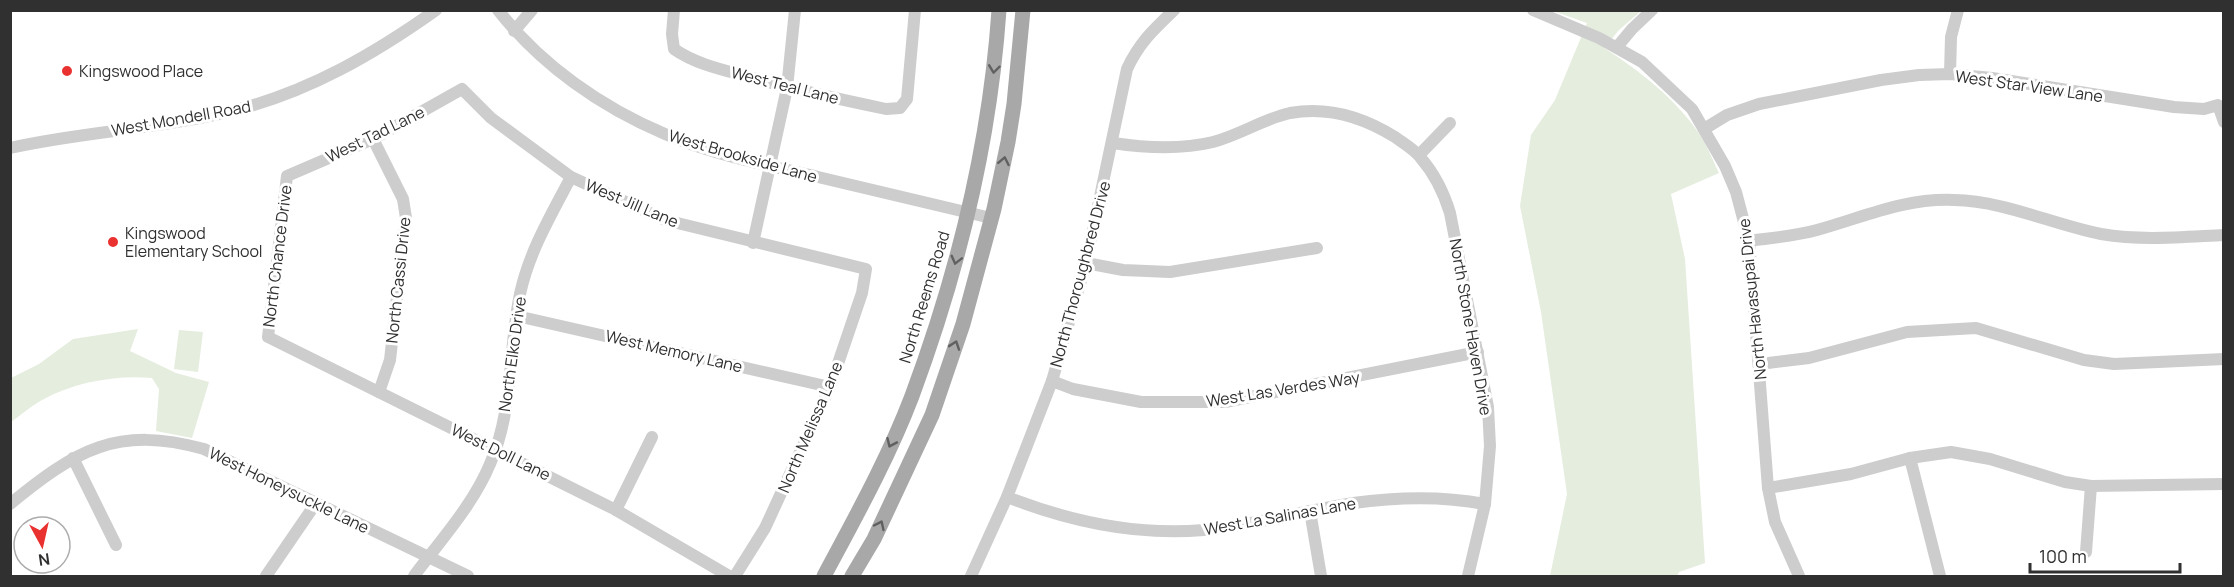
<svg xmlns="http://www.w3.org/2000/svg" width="2234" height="587" viewBox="0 0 2234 587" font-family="Manrope,sans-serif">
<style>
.green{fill:#e5edde}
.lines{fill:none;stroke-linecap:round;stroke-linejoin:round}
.minor{stroke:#cdcdcd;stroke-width:12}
.major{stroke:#a8a8a8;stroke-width:15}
.oneway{stroke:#606060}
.poi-dot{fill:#e93130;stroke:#fff;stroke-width:2}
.labels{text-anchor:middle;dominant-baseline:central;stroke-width:6;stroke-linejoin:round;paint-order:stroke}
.poi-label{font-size:16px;fill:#303030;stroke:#fff;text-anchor:start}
.street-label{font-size:16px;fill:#303030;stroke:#fff}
</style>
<rect width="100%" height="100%" fill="#fff"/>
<g class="green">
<path d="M1553 11H1641L1619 30 1604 48C1640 71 1676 99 1700 135 1708 147 1713 161 1719 173L1671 194 1685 259 1705 563 1679 572 1677 576H1550L1567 494 1541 312 1520 206 1531 135 1555 100 1587 23Z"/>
<path d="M138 329 130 351 176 373 209 382 192 438 156 431 159 389 152 378C115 375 75 382 42 400 31 406 21 415 11 422V378L39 364 73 339Z"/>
<polygon points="179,330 203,332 198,372 174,369"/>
</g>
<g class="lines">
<g class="minor">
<path d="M498 10C541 65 601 107 665 134 713 155 767 165 818 177 876 191 934 204 991 218"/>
<path d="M674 10 672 34 674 49C694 63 719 69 742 75 790 89 838 99 886 109L900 108 907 99 915 10"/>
<polyline points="1533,10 1599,38 1642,62 1692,109 1725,166 1736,192 1749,241 1768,488 1775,522 1799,576"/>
<polyline points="514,31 532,10"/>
<polyline points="1617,47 1632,29 1652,10"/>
<polyline points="1950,74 1951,37 1958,10"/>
<polyline points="1704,129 1727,115 1759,104 1881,80 1919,75 1950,74 1992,78 2174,107 2204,109 2218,105 2224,122"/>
<polyline points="373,139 403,199 406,218 390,360 379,392"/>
<path d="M1113 143C1146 148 1180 150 1213 142 1240 135 1263 119 1290 113 1328 106 1363 117 1395 137 1403 143 1414 149 1420 157 1434 173 1444 193 1450 213L1488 407 1490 446 1485 504 1468 576"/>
<path d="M10 148C85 131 162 129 236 110 310 91 374 54 436 10"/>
<polyline points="1419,155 1450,123"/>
<path d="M1749 241C1771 238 1795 236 1817 230 1864 217 1904 198 1954 200 2005 201 2051 224 2101 234 2142 241 2182 237 2224 235"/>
<polyline points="753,243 787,88 795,10"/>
<polyline points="1086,263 1123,270 1170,272 1317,248"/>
<polyline points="517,316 830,387"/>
<polyline points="1760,364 1809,358 1907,332 1976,328 2084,360 2114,364 2224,359"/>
<polyline points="1052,381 1073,389 1141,402 1225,402 1478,352"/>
<polyline points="73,458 116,545"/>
<polyline points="1910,458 1940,576"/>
<polyline points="1768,488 1851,474 1910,458 1951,452 1990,459 2065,482 2091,486 2224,484"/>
<path d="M1007 497C1071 522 1136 536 1204 530 1255 525 1303 511 1353 503 1397 497 1442 496 1485 504"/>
<path d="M10 504C76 450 117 425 204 449L468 576"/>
<polyline points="616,510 652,437"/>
<polyline points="1310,511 1321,576"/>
<polyline points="2086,552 2091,486"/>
<polyline points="266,576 316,503"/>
<path d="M414 576C440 541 473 505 490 464 514 410 508 349 520 294 529 252 551 215 571 177"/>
<polyline points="729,576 616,510 268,337 287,176 373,139 462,89 491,118 571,177 665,220 866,269 862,293 830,387 765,528 735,576"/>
<path d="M971 576 1007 497 1052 381 1086 263 1127 69C1139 43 1153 30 1174 10"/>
</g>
<g class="major">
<path d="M824 576C855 518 888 459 912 396 958 272 990 143 999 10"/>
<polyline points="852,576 874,539 932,415 963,324 994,209 1008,142 1014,104 1023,10"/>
</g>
</g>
<defs><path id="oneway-chevron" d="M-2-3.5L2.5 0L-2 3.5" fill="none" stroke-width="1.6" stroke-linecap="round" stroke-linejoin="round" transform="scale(1.5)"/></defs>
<g class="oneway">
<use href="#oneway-chevron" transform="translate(994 69) rotate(97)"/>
<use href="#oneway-chevron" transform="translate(1004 161) rotate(-79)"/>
<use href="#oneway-chevron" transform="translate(956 260) rotate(104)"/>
<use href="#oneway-chevron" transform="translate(955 345) rotate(-71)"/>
<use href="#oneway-chevron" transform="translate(891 443) rotate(114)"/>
<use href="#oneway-chevron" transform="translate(880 525) rotate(-65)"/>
</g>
<g class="poi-dot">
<circle cx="67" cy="71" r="6"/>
<circle cx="113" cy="242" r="6"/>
</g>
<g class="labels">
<g class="poi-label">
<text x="79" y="71">Kingswood Place</text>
<text x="125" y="233">Kingswood<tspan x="125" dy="18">Elementary School</tspan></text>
</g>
<g class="street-label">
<text transform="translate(785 85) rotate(14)">West Teal Lane</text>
<text transform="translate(2029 86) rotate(8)">West Star View Lane</text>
<text transform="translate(181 118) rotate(-10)">West Mondell Road</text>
<text transform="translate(375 134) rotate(-26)">West Tad Lane</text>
<text transform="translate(743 156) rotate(16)">West Brookside Lane</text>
<text transform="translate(632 203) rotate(23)">West Jill Lane</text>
<text transform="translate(277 256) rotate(-83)">North Chance Drive</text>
<text transform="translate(1080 274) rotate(-75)">North Thoroughbred Drive</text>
<text transform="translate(398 280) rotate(-84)">North Cassi Drive</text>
<text transform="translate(924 297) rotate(-73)">North Reems Road</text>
<text transform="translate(1752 299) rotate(-96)">North Havasupai Drive</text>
<text transform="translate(1471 327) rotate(80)">North Stone Haven Drive</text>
<text transform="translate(674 351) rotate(13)">West Memory Lane</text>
<text transform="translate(512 354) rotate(-82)">North Elko Drive</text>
<text transform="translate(1283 389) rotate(-9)">West Las Verdes Way</text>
<text transform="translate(810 427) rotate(-67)">North Melissa Lane</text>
<text transform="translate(501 452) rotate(26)">West Doll Lane</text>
<text transform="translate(289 490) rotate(26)">West Honeysuckle Lane</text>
<text transform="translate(1280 516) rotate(-10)">West La Salinas Lane</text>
</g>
</g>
<rect width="2234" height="587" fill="none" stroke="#303030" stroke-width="24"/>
<g transform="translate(42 545) rotate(172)"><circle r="28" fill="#ffffff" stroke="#acacac" stroke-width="1.5"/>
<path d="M0-4.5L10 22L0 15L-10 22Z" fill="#e93130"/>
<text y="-9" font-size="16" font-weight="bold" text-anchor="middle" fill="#303030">N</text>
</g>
<path d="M2030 563v9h150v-9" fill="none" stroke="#303030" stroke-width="3"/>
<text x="2039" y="563" font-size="18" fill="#303030" stroke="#ffffff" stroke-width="4.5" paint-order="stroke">100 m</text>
</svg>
